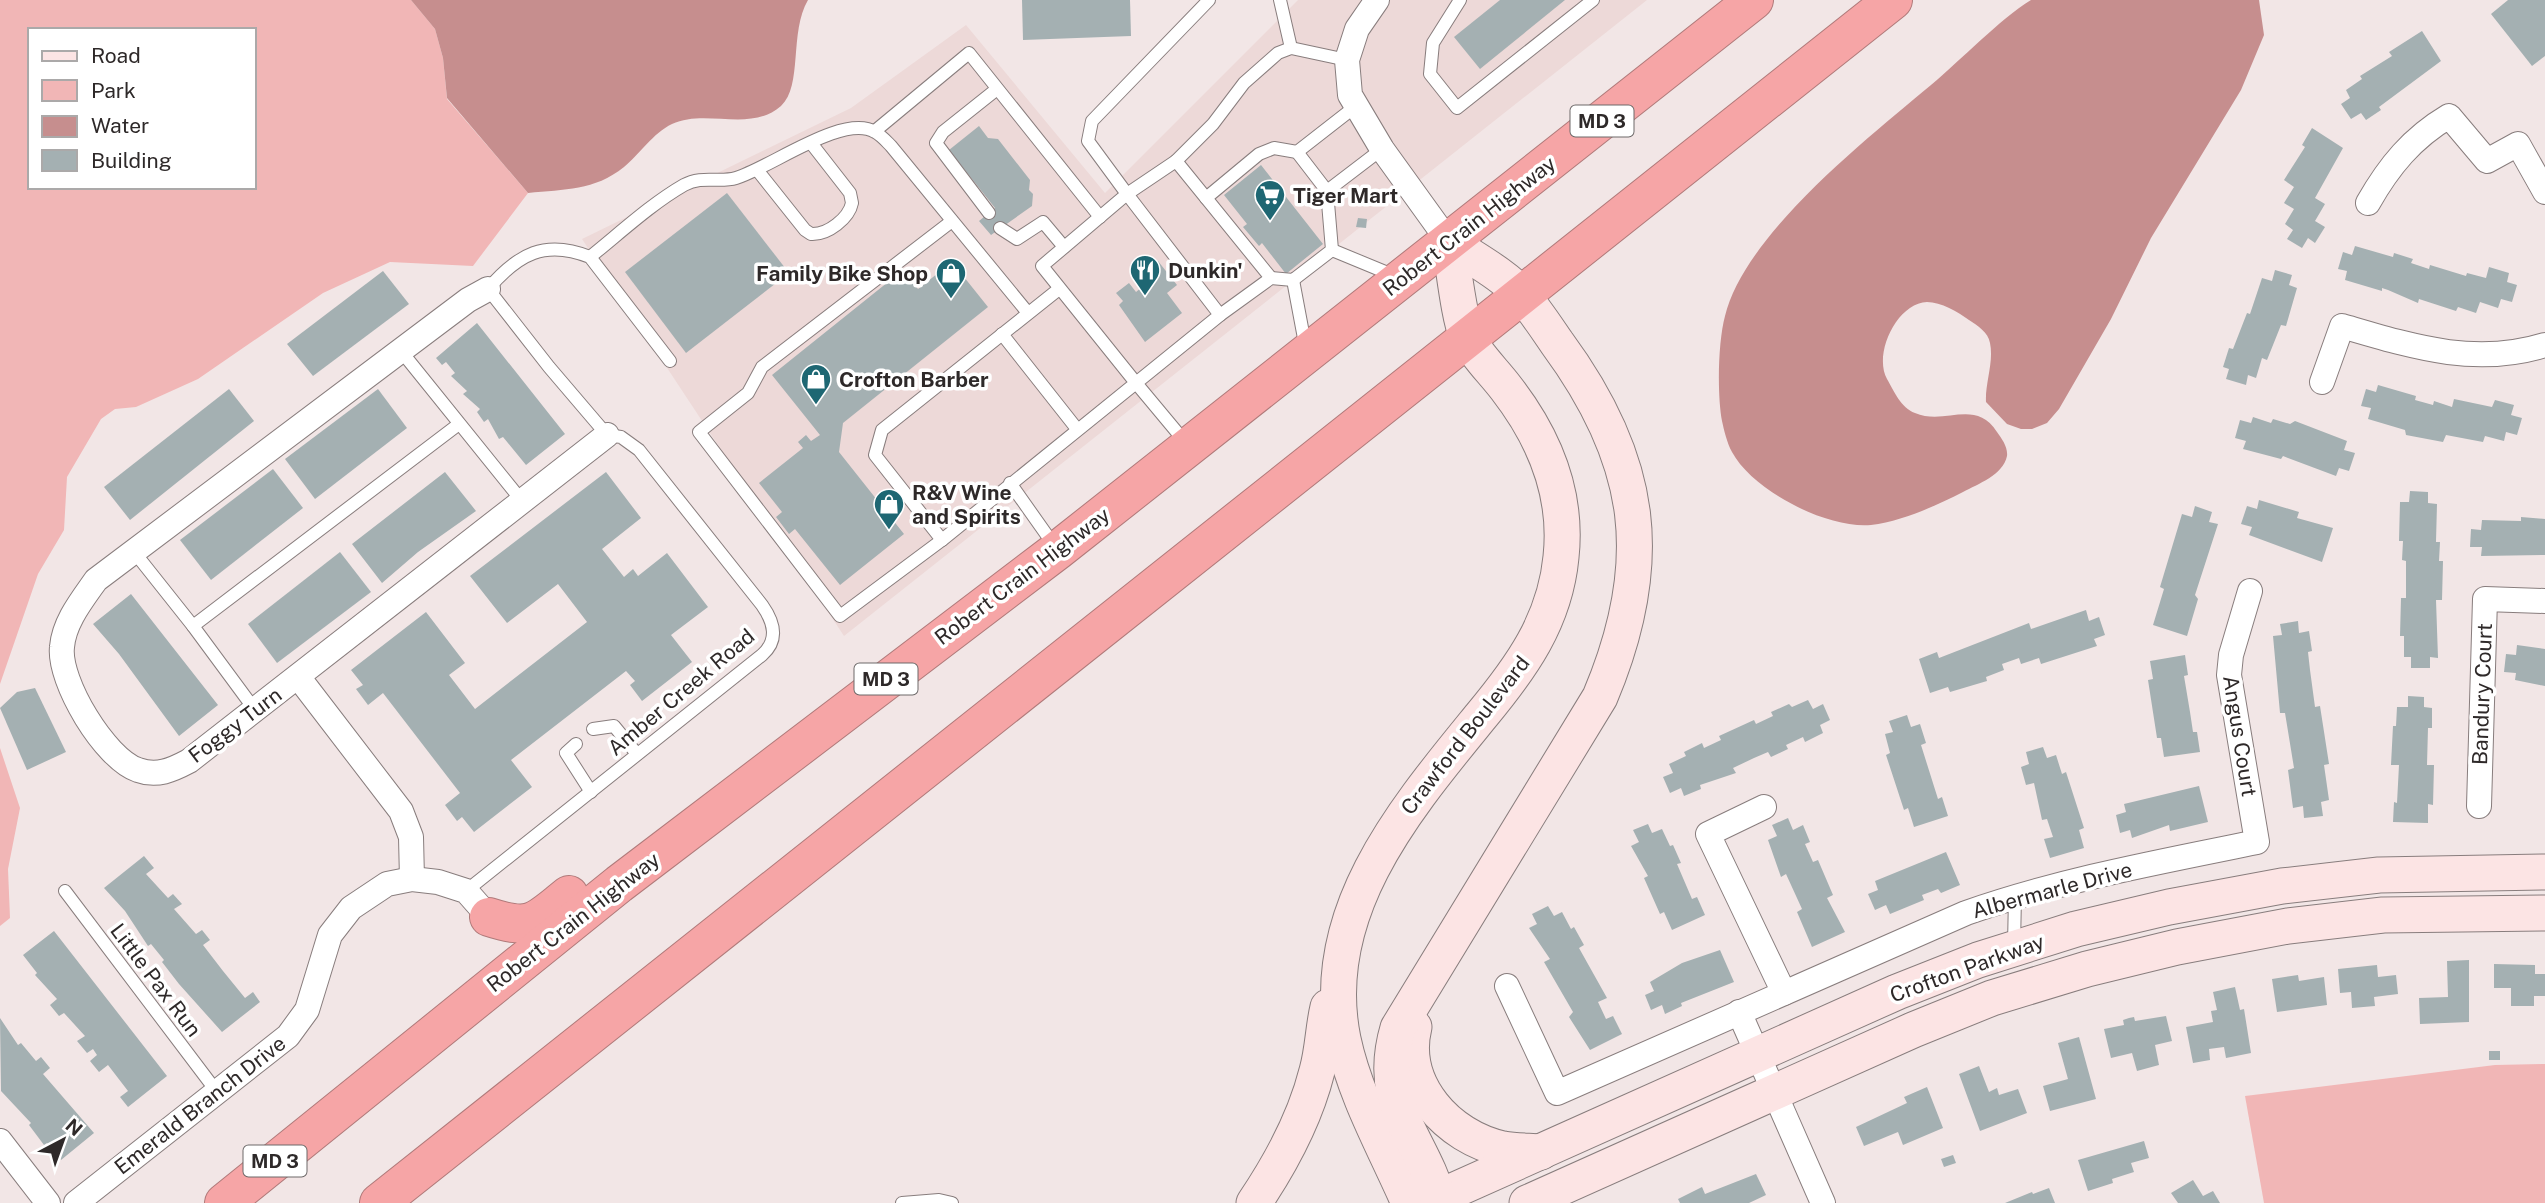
<svg xmlns="http://www.w3.org/2000/svg" width="2545" height="1203" viewBox="0 0 2545 1203" font-family="'Public Sans',sans-serif">
<style>
.built{fill:#edd9d8}
.green{fill:#f1b6b6;fill-rule:evenodd}
.water{fill:#c68e8e}
.building{fill:#a4b0b2}
.lines{fill:none;stroke-linecap:round;stroke-linejoin:round}
.lane-casing{stroke:#887d7d;stroke-width:14}
.street-casing{stroke:#887d7d;stroke-width:26}
.secondary-casing{stroke:#887d7d;stroke-width:37}
.highway-casing{stroke:#b07a7a;stroke-width:40}
.lane{stroke:#fff;stroke-width:12}
.street{stroke:#fff;stroke-width:24}
.secondary{stroke:#fce4e4;stroke-width:35}
.highway{stroke:#f6a5a6;stroke-width:38}
.labels{text-anchor:middle;dominant-baseline:central;stroke-width:7;stroke-linejoin:round;paint-order:stroke}
.shield{fill:#fff;stroke:#6d6969;stroke-width:2}
.shield-label{font-size:19px;font-weight:bold;fill:#2e2929}
.poi-label{font-size:21px;font-weight:bold;fill:#2e2929;stroke:#fff;text-anchor:start}
.street-label{font-size:21px;fill:#2e2929;stroke:#fff}
</style>
<rect width="100%" height="100%" fill="#f2e6e6"/>
<polygon class="built" points="1298,0 1647,0 844,636 582,239 851,108 966,25 1105,193"/>
<g class="green">
<path d="M0 0H411L435 29 443 58 447 99 528 193 473 266 390 262 323 293 198 379 136 407 115 409 101 419 67 477 64 530 38 574 0 684ZM30 30H254V187H30Z"/>
<polygon points="0,748 20,808 8,869 10,918 0,926"/>
<polygon points="2545,1064 2545,1203 2264,1203 2245,1096 2495,1065"/>
</g>
<g class="water">
<path d="M411 0H808C789 32 803 86 781 106 750 133 706 108 672 124 653 133 640 154 624 167 594 191 565 189 528 193L447 98 443 58 435 29Z"/>
<path d="M2031 0H2259L2264 35 2241 90 2151 238 2111 319 2059 409 2047 423 2032 429H2021L2007 424 1986 402C1985 383 1994 362 1990 343 1988 332 1978 326 1969 320 1958 312 1941 302 1927 302 1897 303 1873 354 1887 379 1894 391 1901 408 1915 413 1945 426 1975 398 1997 432 2002 439 2008 447 2007 456 2003 475 1978 484 1963 492 1935 506 1903 521 1871 525 1827 529 1753 491 1732 452 1727 443 1724 430 1722 421 1717 394 1718 342 1725 316 1745 234 1868 138 1931 85 1961 60 2000 19 2031 0Z"/>
</g>
<g class="building">
<polygon points="1022,0 1130,0 1131,36 1023,40"/>
<polygon points="1500,0 1565,0 1480,69 1454,37"/>
<polygon points="2508,0 2545,0 2545,56 2532,66 2491,14"/>
<polygon points="2422,31 2441,61 2379,107 2381,110 2366,120 2361,113 2351,119 2341,104 2350,98 2346,90 2362,79 2360,76 2392,56 2389,52"/>
<polygon points="979,126 988,138 998,139 1030,180 1029,190 1033,194 1032,206 991,235 979,221 995,208 949,150"/>
<polygon points="2312,128 2343,148 2315,198 2325,204 2315,221 2325,227 2315,243 2308,238 2302,248 2287,239 2293,230 2285,224 2294,209 2284,203 2294,187 2284,180 2305,147 2302,145"/>
<polygon points="1261,165 1323,244 1286,274 1262,243 1259,246 1243,227 1247,224 1224,195"/>
<polygon points="727,193 789,273 686,353 625,272"/>
<polygon points="1358,218 1367,219 1366,228 1356,227"/>
<polygon points="2355,246 2393,257 2394,253 2413,259 2411,263 2429,269 2430,265 2466,276 2467,273 2486,278 2489,267 2509,273 2507,282 2517,285 2512,302 2501,299 2498,308 2480,302 2476,313 2458,307 2456,311 2419,299 2418,303 2388,290 2382,288 2382,291 2345,280 2347,271 2338,269 2343,252 2352,255"/>
<polygon points="1158,261 1177,285 1167,293 1182,313 1145,342 1119,305 1123,301 1116,293 1129,283 1136,292 1153,278 1146,270"/>
<polygon points="952,262 988,307 843,423 839,452 904,534 840,585 795,529 789,534 776,517 782,512 759,483 803,448 798,442 806,435 811,441 820,435 772,375 903,270 918,289"/>
<polygon points="2275,270 2292,275 2289,285 2297,288 2286,326 2281,325 2267,360 2262,358 2256,378 2248,375 2246,385 2226,379 2229,369 2223,367 2229,348 2233,349 2247,313 2250,314 2262,278 2272,281"/>
<polygon points="383,271 409,304 313,376 287,344"/>
<polygon points="477,323 565,434 526,465 503,437 499,439 488,419 484,422 477,412 480,409 463,394 467,391 451,376 455,373 446,362 442,365 436,358"/>
<polygon points="2378,385 2416,396 2415,400 2433,405 2434,401 2452,407 2454,399 2492,407 2495,400 2514,405 2511,415 2522,418 2517,435 2506,432 2504,441 2485,436 2483,442 2446,435 2443,442 2406,435 2405,430 2368,419 2371,408 2361,406 2366,389 2376,392"/>
<polygon points="229,389 254,421 130,520 104,487"/>
<polygon points="378,389 407,428 315,499 285,459"/>
<polygon points="2253,417 2271,423 2273,419 2290,424 2295,421 2347,441 2344,450 2355,453 2349,471 2339,468 2336,476 2283,456 2281,459 2243,449 2246,441 2235,438 2240,420 2251,423"/>
<polygon points="273,469 303,508 211,580 180,540"/>
<polygon points="445,472 476,511 418,552 382,583 352,544"/>
<polygon points="606,472 641,518 602,549 624,577 633,569 638,576 667,553 708,607 671,635 692,662 642,701 630,685 635,681 626,671 511,760 532,787 474,832 462,817 457,821 445,805 460,793 383,693 368,705 356,689 363,685 351,670 426,612 465,663 449,675 475,709 587,622 558,584 507,623 470,576"/>
<polygon points="2410,491 2428,492 2428,503 2437,504 2436,542 2440,542 2439,561 2443,561 2442,600 2436,600 2438,658 2430,657 2430,668 2411,668 2411,657 2404,657 2404,636 2400,636 2401,598 2406,598 2406,561 2402,560 2403,541 2399,541 2400,502 2409,502"/>
<polygon points="2259,500 2299,512 2297,518 2333,528 2322,562 2249,535 2252,527 2241,524 2247,506 2257,509"/>
<polygon points="2195,506 2212,512 2209,522 2218,524 2195,595 2198,599 2187,636 2153,625 2164,589 2160,587 2182,514 2192,517"/>
<polygon points="2521,517 2545,519 2545,555 2481,556 2482,547 2470,547 2471,529 2481,530 2482,520 2521,521"/>
<polygon points="340,552 371,592 277,663 248,624"/>
<polygon points="131,594 218,705 179,736 119,654 93,624"/>
<polygon points="2086,610 2089,621 2099,617 2105,635 2094,639 2097,646 2041,664 2039,658 2021,664 2019,658 2002,664 2004,670 1986,677 1987,681 1950,692 1948,687 1930,693 1919,659 1937,652 1939,658 2029,623 2031,629"/>
<polygon points="2298,621 2299,633 2309,631 2312,651 2308,652 2310,670 2315,707 2320,706 2329,764 2324,765 2329,800 2321,802 2323,816 2304,818 2303,806 2293,808 2288,770 2294,768 2285,713 2280,713 2273,636 2282,635 2280,624"/>
<polygon points="2517,645 2545,649 2545,686 2515,680 2516,673 2504,672 2506,654 2516,655"/>
<polygon points="2185,655 2188,675 2184,676 2190,712 2193,732 2197,732 2200,752 2164,757 2161,738 2157,738 2148,680 2153,679 2150,661"/>
<polygon points="35,688 66,752 27,770 0,708 17,692"/>
<polygon points="2408,696 2424,697 2424,707 2432,708 2432,728 2428,728 2427,765 2434,765 2433,805 2428,804 2428,823 2393,822 2394,802 2397,803 2399,765 2391,765 2393,726 2396,726 2397,707 2408,707"/>
<polygon points="1808,700 1813,709 1823,704 1830,720 1820,725 1823,733 1805,742 1803,737 1786,745 1788,749 1771,757 1768,752 1754,758 1733,768 1736,773 1700,785 1701,789 1684,796 1681,788 1670,793 1663,777 1673,773 1669,764 1686,756 1684,752 1702,743 1704,748 1721,740 1719,736 1754,720 1756,724 1773,716 1771,712 1789,704 1792,707"/>
<polygon points="1907,715 1911,727 1920,724 1926,743 1921,745 1938,799 1942,797 1948,816 1914,827 1908,808 1904,810 1886,755 1890,753 1885,734 1893,732 1889,721"/>
<polygon points="2043,747 2047,758 2056,755 2062,774 2066,772 2084,828 2079,830 2084,848 2050,858 2044,839 2053,837 2047,819 2042,820 2034,783 2026,785 2021,767 2029,764 2026,752"/>
<polygon points="2199,786 2208,822 2170,831 2169,825 2132,838 2130,830 2120,833 2116,815 2126,812 2124,804"/>
<polygon points="1788,818 1793,830 1803,825 1810,842 1805,844 1813,862 1818,860 1833,895 1827,898 1845,932 1812,947 1797,912 1802,909 1786,874 1781,877 1768,840 1777,836 1772,825"/>
<polygon points="1648,824 1652,833 1662,829 1670,846 1673,845 1681,863 1677,864 1692,899 1697,897 1705,915 1672,930 1664,912 1660,914 1644,878 1648,876 1631,846 1639,842 1633,830"/>
<polygon points="1946,852 1960,885 1941,893 1938,889 1922,895 1924,900 1890,914 1886,905 1875,910 1868,894 1878,890 1875,881"/>
<polygon points="144,856 154,868 146,874 168,898 173,894 182,904 174,909 196,934 202,930 210,940 203,945 223,971 245,998 253,992 260,1002 222,1032 179,984 162,962 164,960 151,944 148,946 125,911 104,888"/>
<polygon points="1548,906 1554,916 1562,912 1571,929 1574,927 1584,945 1579,948 1607,998 1598,1002 1606,1019 1613,1016 1622,1034 1590,1050 1569,1017 1573,1012 1544,962 1550,959 1529,928 1537,924 1532,914"/>
<polygon points="54,931 167,1076 128,1107 120,1097 128,1091 108,1065 99,1072 90,1061 97,1055 93,1049 87,1053 77,1041 85,1036 64,1013 59,1016 50,1005 57,999 35,975 37,973 23,955"/>
<polygon points="1720,950 1734,982 1681,1003 1682,1006 1665,1014 1662,1005 1651,1010 1645,995 1654,991 1650,982 1682,963"/>
<polygon points="2469,960 2469,1022 2420,1024 2419,998 2448,997 2447,961"/>
<polygon points="2494,964 2535,965 2535,974 2545,974 2545,996 2534,996 2534,1006 2511,1006 2511,988 2494,988"/>
<polygon points="2377,965 2378,977 2396,975 2398,994 2374,997 2375,1006 2352,1008 2351,992 2340,993 2338,969"/>
<polygon points="2298,975 2299,981 2324,977 2327,1005 2277,1012 2272,979"/>
<polygon points="2235,987 2240,1010 2244,1009 2251,1053 2226,1058 2224,1047 2209,1049 2210,1060 2193,1063 2186,1027 2213,1022 2211,1011 2217,1010 2213,992"/>
<polygon points="2166,1016 2172,1041 2155,1045 2159,1065 2137,1071 2132,1053 2111,1058 2104,1029 2124,1025 2123,1020 2129,1018 2134,1017 2135,1021"/>
<polygon points="0,1018 18,1045 21,1043 36,1061 41,1057 50,1068 43,1074 94,1133 61,1160 47,1143 44,1145 29,1125 31,1123 1,1091"/>
<polygon points="2079,1037 2096,1099 2050,1111 2043,1086 2068,1079 2058,1043"/>
<rect x="2489" y="1051" width="11" height="9"/>
<polygon points="1979,1066 1989,1092 1997,1088 1999,1095 2018,1089 2027,1113 1980,1131 1959,1074"/>
<polygon points="1927,1087 1943,1128 1903,1145 1898,1132 1864,1146 1856,1127 1907,1103 1904,1097"/>
<polygon points="2144,1141 2149,1158 2131,1163 2134,1172 2112,1179 2113,1183 2088,1191 2078,1160"/>
<polygon points="1953,1155 1956,1163 1944,1167 1941,1159"/>
<polygon points="1756,1174 1766,1195 1749,1203 1680,1203 1678,1199 1702,1187 1705,1194"/>
<polygon points="2193,1180 2203,1196 2213,1191 2220,1203 2178,1203 2171,1193"/>
<polygon points="2049,1188 2055,1203 2005,1203 2032,1192 2033,1194"/>
</g>
<g class="lines">
<g class="lane-casing">
<g id="lane">
<polyline points="1280,0 1291,48"/>
<polyline points="1460,0 1433,43 1430,74 1457,108 1593,0"/>
<polyline points="875,131 969,53 1100,217"/>
<polyline points="1297,152 1327,191"/>
<polyline points="1176,161 1271,278"/>
<path d="M758 171 805 230 811 234C828 235 849 218 852 203L850 193 811 143"/>
<polyline points="1206,198 1259,154 1274,148 1297,152 1356,106"/>
<polyline points="989,213 936,143 943,132 997,89"/>
<polyline points="952,221 762,367 748,393 699,432 840,616 942,540 1136,383 1042,266 1127,194 1088,141 1092,121 1209,0"/>
<polyline points="1000,228 1017,239 1043,222 1064,247"/>
<polyline points="1332,250 1395,276"/>
<path d="M590 257C620 233 651 204 684 185 702 175 719 183 736 178 770 168 843 113 875 132 881 135 887 142 891 146L1028 313"/>
<polyline points="1293,280 1306,349"/>
<polyline points="1220,315 1271,278 1293,280 1332,250 1327,191 1382,149"/>
<polyline points="1002,334 1077,429"/>
<polyline points="401,351 522,501"/>
<polyline points="1186,443 1136,383 1220,315 1127,194 1176,161 1213,124 1244,83 1278,53 1291,48 1347,60"/>
<polyline points="1010,483 1056,548"/>
<polyline points="942,540 875,455 882,430 1059,289"/>
<polyline points="135,553 193,626"/>
<polyline points="255,710 193,626 459,424"/>
<polyline points="593,729 614,726 637,754"/>
<polyline points="576,744 566,753 591,792"/>
<polyline points="65,891 217,1092"/>
<path d="M466 891 762 655C779 640 774 622 762 605L639 450 621 437 607 435 549 367 488 289C518 254 545 239 590 257L670 361"/>
<polyline points="2014,945 2015,896"/>
<polyline points="902,1203 939,1200 952,1203"/>
</g>
</g>
<g class="street-casing">
<g id="street">
<polyline points="1377,0 1357,29 1347,60 1350,95 1382,149 1449,242"/>
<path d="M2368 203C2389 166 2412 138 2449 116L2487 161 2518 144 2545 192"/>
<path d="M488 289 468 300 96 580C82 600 64 622 62 647 58 681 105 759 138 770 157 777 172 770 189 761L607 435"/>
<path d="M2322 382 2342 326C2411 346 2474 367 2545 345"/>
<polyline points="299,678 401,811 411,837 412,879"/>
<polyline points="2479,806 2485,599 2545,601"/>
<polyline points="1764,807 1708,834 1784,993"/>
<path d="M1507 986 1557 1093 1966 913C2060 880 2159 862 2257 842L2229 675 2231 655 2250 591"/>
<polyline points="1739,1012 1823,1203"/>
<polyline points="0,1141 48,1203"/>
<polyline points="76,1203 288,1036 307,1010 330,935 351,908 387,884 412,879 438,882 466,891 489,917"/>
</g>
</g>
<g class="secondary-casing">
<g id="secondary">
<path d="M1414 1027C1400 1085 1448 1137 1503 1149 1515 1151 1528 1151 1541 1152"/>
<path d="M1254 1203C1281 1163 1305 1119 1317 1071 1323 1050 1323 1028 1328 1007"/>
<path d="M1409 1203C1386 1150 1355 1096 1343 1039 1317 912 1406 808 1481 716 1521 668 1555 621 1561 557 1568 493 1544 437 1506 388 1494 372 1475 354 1467 337 1458 314 1454 267 1449 242"/>
<polyline points="1426,1203 1897,992 1978,960 2076,929 2169,907 2282,886 2379,875 2545,872"/>
<path d="M1440 1203C1421 1135 1375 1106 1398 1028L1600 697C1657 562 1644 461 1557 343 1546 327 1535 310 1522 295 1503 274 1472 258 1449 242"/>
<polyline points="1527,1203 1913,1030 1992,998 2087,969 2177,947 2288,926 2383,915 2545,913"/>
</g>
</g>
<g class="highway-casing">
<g id="highway">
<path d="M489 917C532 931 535 922 569 895"/>
<polyline points="224,1203 619,884 1058,550 1754,0"/>
<polyline points="379,1203 1893,0"/>
</g>
</g>
<use href="#lane" class="lane"/>
<use href="#street" class="street"/>
<use href="#secondary" class="secondary"/>
<use href="#highway" class="highway"/>
</g>
<defs>
<g id="supermarket-pin" transform="scale(1.575)"><path d="M0 17L-7.5 6A9.5 9.5 0 1 1 7.5 6Z" fill="#1e6773" stroke="#fff"/><path d="M-6-5.5h2.5l.6 2H6L4.5 2H-2.5L-4.4-4H-6ZM-1.5 3.2a1.3 1.3 0 1 0 .1 0ZM3 3.2a1.3 1.3 0 1 0 .1 0Z" fill="#fff"/></g>
<g id="restaurant-pin" transform="scale(1.575)"><path d="M0 17L-7.5 6A9.5 9.5 0 1 1 7.5 6Z" fill="#1e6773" stroke="#fff"/><path d="M-5-6h1v4h1v-4h1v4h1v-4h1v5L-1.5 .5V6h-2V.5L-5-1ZM5-6V6H3V1.5H1.5Q1.5-4 5-6Z" fill="#fff"/></g>
<g id="shop-pin" transform="scale(1.575)"><path d="M0 17L-7.5 6A9.5 9.5 0 1 1 7.5 6Z" fill="#1e6773" stroke="#fff"/><path d="M-5-2.5h2.3a2.7 3.5 0 0 1 5.4 0H5L5.5 6h-11ZM-1.5-2.5h3a1.5 2.3 0 0 0-3 0Z" fill="#fff"/></g>
</defs>
<g fill-rule="evenodd">
<use href="#supermarket-pin" x="1270" y="195"/>
<use href="#restaurant-pin" x="1145" y="270"/>
<use href="#shop-pin" x="951" y="273"/>
<use href="#shop-pin" x="816" y="379"/>
<use href="#shop-pin" x="889" y="504"/>
</g>
<g class="labels">
<g class="shield">
<rect x="1570.5" y="105.5" width="63" height="31" rx="5"/>
<rect x="854.5" y="663.5" width="63" height="31" rx="5"/>
<rect x="243.5" y="1145.5" width="63" height="31" rx="5"/>
</g>
<g class="shield-label">
<text x="1602" y="121">MD 3</text>
<text x="886" y="679">MD 3</text>
<text x="275" y="1161">MD 3</text>
</g>
<g class="poi-label">
<text x="1293" y="195">Tiger Mart</text>
<text x="1168" y="270">Dunkin'</text>
<text x="928" y="273" text-anchor="end">Family Bike Shop</text>
<text x="839" y="379">Crofton Barber</text>
<text x="912" y="492">R&amp;V Wine<tspan x="912" dy="24">and Spirits</tspan></text>
</g>
<g class="street-label">
<text transform="translate(1469 226) rotate(-38)">Robert Crain Highway</text>
<text transform="translate(1022 576) rotate(-37)">Robert Crain Highway</text>
<text transform="translate(681 692) rotate(-40)">Amber Creek Road</text>
<text transform="translate(2482 694) rotate(-88)">Bandury Court</text>
<text transform="translate(235 725) rotate(-37)">Foggy Turn</text>
<text transform="translate(1465 735) rotate(-52)">Crawford Boulevard</text>
<text transform="translate(2240 736) rotate(81)">Angus Court</text>
<text transform="translate(2052 890) rotate(-15)">Albermarle Drive</text>
<text transform="translate(573 922) rotate(-38)">Robert Crain Highway</text>
<text transform="translate(1967 968) rotate(-20)">Crofton Parkway</text>
<text transform="translate(156 980) rotate(53)">Little Pax Run</text>
<text transform="translate(200 1105) rotate(-38)">Emerald Branch Drive</text>
</g>
</g>
<rect x="28" y="28" width="228" height="161" fill="#ffffff" stroke="#aba9a9" stroke-width="2"/>
<rect x="42" y="51" width="35" height="10" fill="#fce4e4" stroke="#aba9a9" stroke-width="2"/>
<text x="91" y="63" font-size="21" fill="#2e2929">Road</text>
<rect x="42" y="80" width="35" height="21" fill="#f1b6b6" stroke="#aba9a9" stroke-width="2"/>
<text x="91" y="98" font-size="21" fill="#2e2929">Park</text>
<rect x="42" y="116" width="35" height="21" fill="#c68e8e" stroke="#aba9a9" stroke-width="2"/>
<text x="91" y="133" font-size="21" fill="#2e2929">Water</text>
<rect x="42" y="150" width="35" height="21" fill="#a4b0b2" stroke="#aba9a9" stroke-width="2"/>
<text x="91" y="168" font-size="21" fill="#2e2929">Building</text>
<g transform="translate(63 1140) rotate(41)" stroke="#ffffff" stroke-width="5" paint-order="stroke">
<path d="M0-5L12 26L0 18L-12 26Z" fill="#2e2929"/>
<text y="-10" font-size="19" font-weight="bold" text-anchor="middle" fill="#2e2929">N</text>
</g>
</svg>
